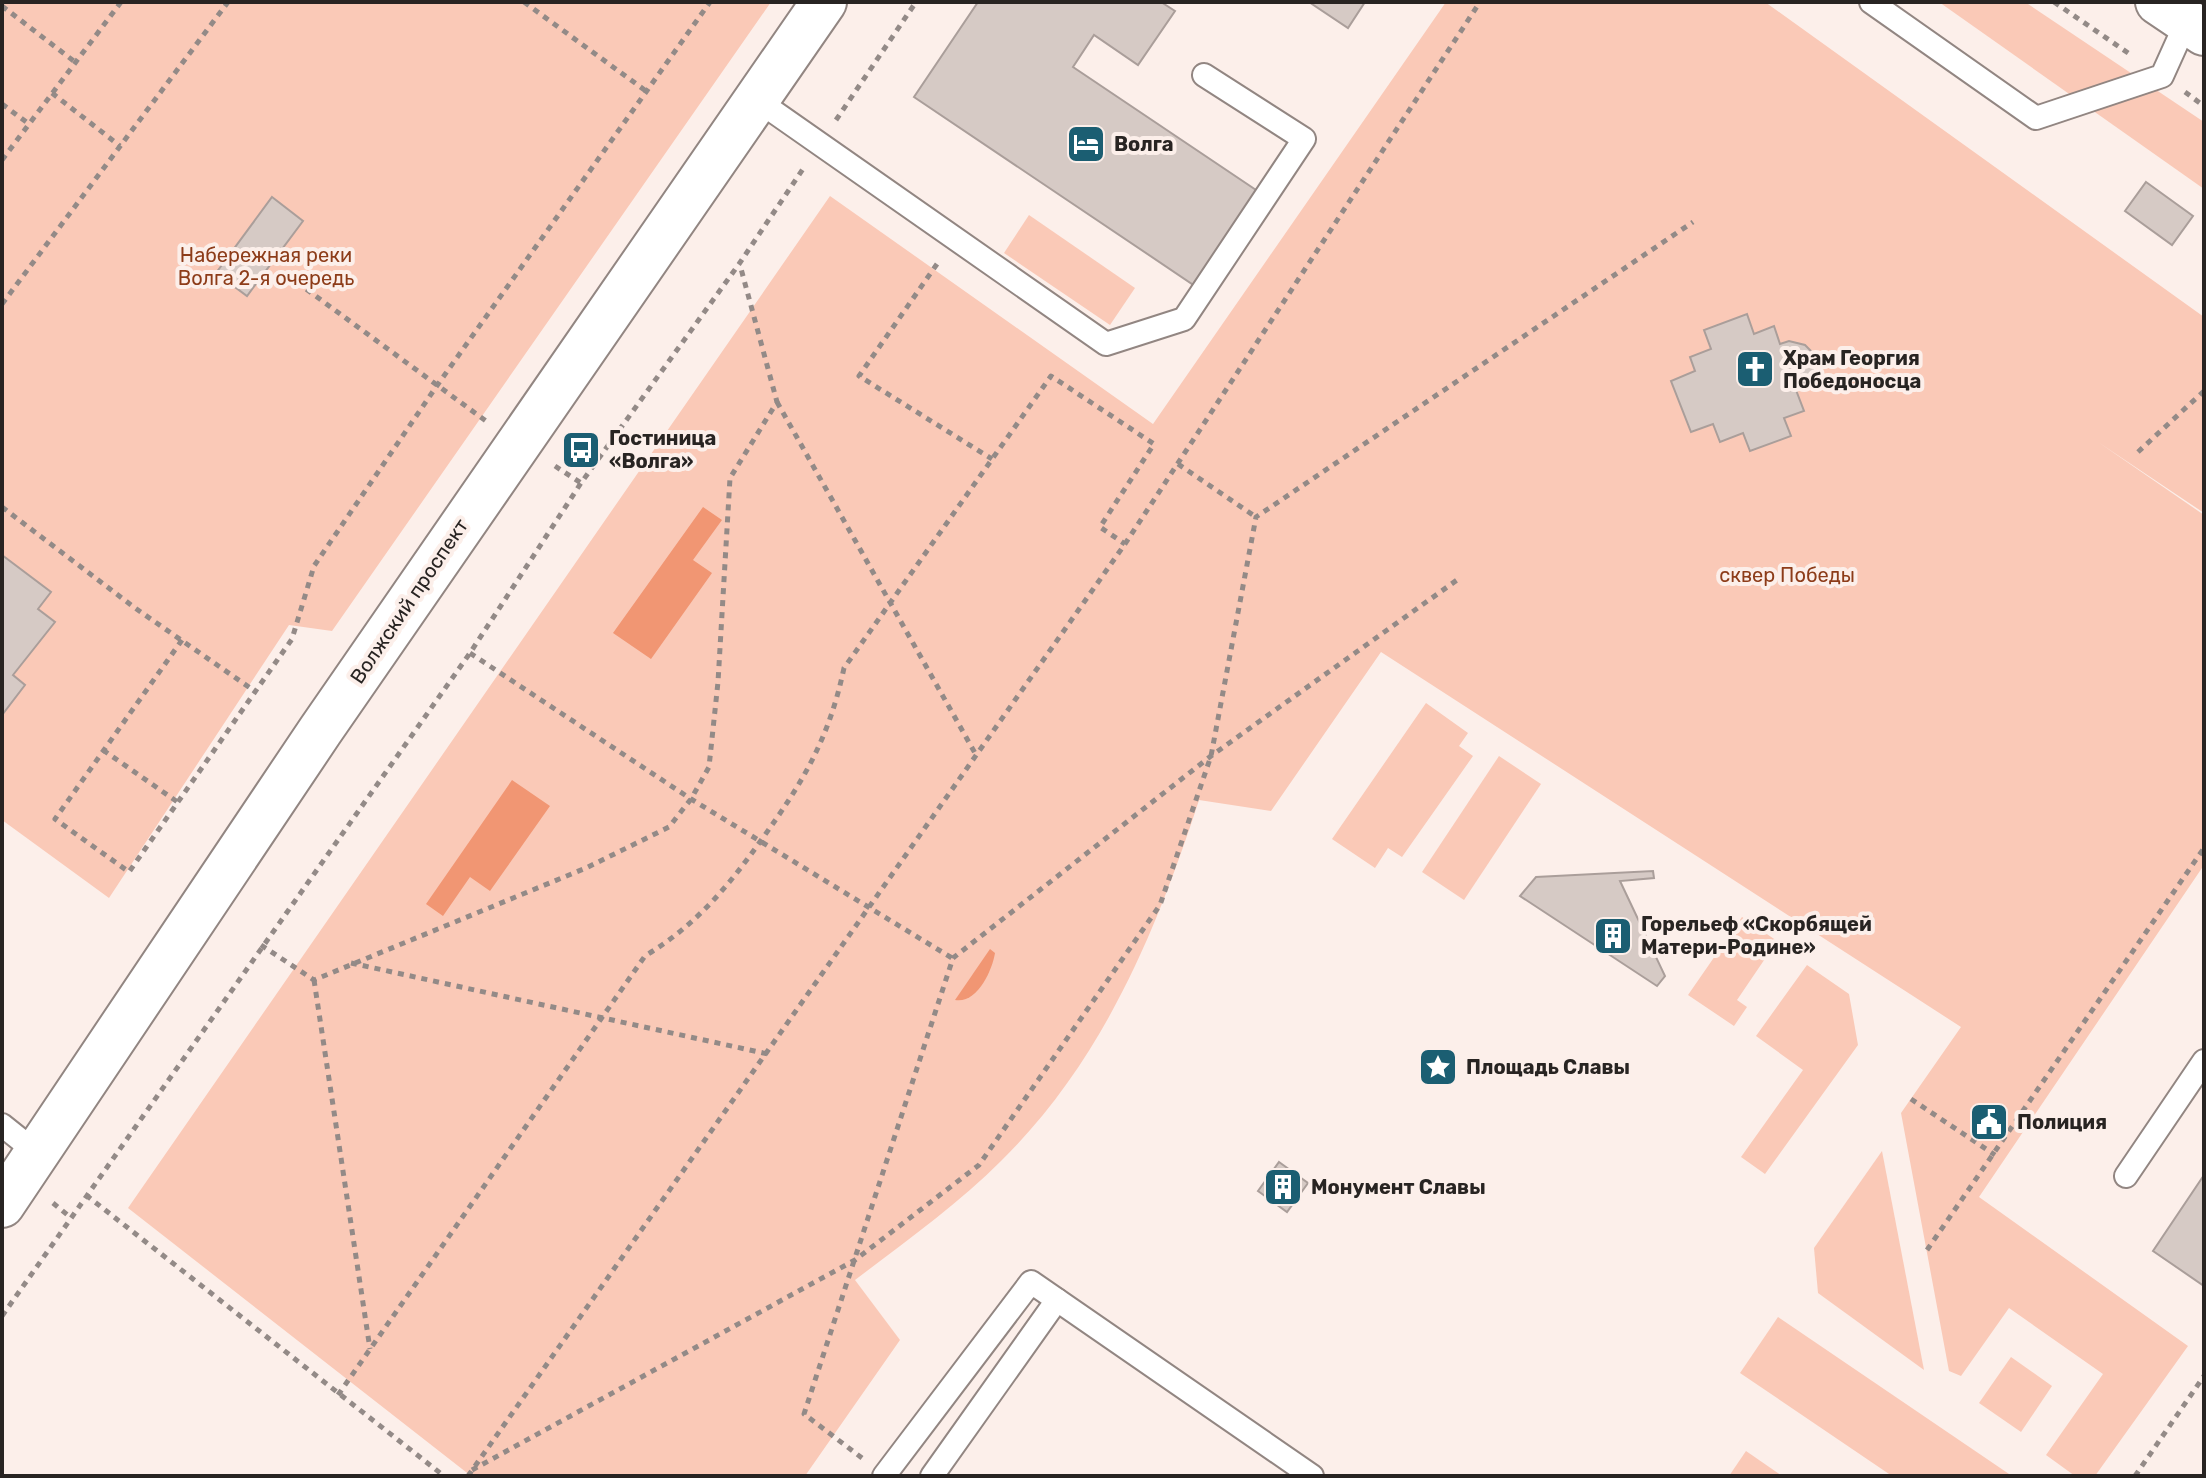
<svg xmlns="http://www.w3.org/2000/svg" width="2206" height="1478" viewBox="0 0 2206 1478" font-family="Rubik,sans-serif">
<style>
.green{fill:#fac9b7}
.water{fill:#f19673}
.building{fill:#d6cac5;stroke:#aa9e9a;stroke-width:2}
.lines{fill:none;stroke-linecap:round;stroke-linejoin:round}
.lane-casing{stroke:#928682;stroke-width:26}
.street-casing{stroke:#928682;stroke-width:48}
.primary-casing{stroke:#928682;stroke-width:48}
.path{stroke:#938a87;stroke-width:5;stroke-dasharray:6 6;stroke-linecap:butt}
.lane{stroke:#fff;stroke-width:22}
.street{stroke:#fff;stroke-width:44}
.primary{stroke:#fff;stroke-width:44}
.labels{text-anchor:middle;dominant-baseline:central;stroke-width:8;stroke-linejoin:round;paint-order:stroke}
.poi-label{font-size:20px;font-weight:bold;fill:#282422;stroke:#fcefea;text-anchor:start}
.park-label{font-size:20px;fill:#8d3c19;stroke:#fcefea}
.street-label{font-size:20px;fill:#282422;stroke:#fcefea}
</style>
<rect width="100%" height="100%" fill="#fcefea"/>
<g class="green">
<polygon points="2,2 771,2 332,631 289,625 109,898 2,820"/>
<path d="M1446 2H1765L2204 317V513L2098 442 2204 515V865L1979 1197 2188 1346 2095 1476H2075L2046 1455 2103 1374 2009 1308 1961 1376 1949 1371 1901 1113 1961 1027 1381 652 1271 811 1199 800C1156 932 1103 1060 1002 1160 957 1205 905 1242 855 1280L900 1340 805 1476H471L128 1208 830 196 1153 424Z"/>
<polygon points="1939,2 2025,2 2204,122 2204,189"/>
<polygon points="1029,215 1135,288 1110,325 1004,253"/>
<polygon points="1426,703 1468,733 1459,746 1473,756 1402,857 1388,848 1375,868 1332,839"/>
<polygon points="1499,756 1541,784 1464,900 1422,872"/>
<polygon points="1742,917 1777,941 1737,1000 1747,1007 1734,1026 1688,995"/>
<polygon points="1807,965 1849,994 1858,1045 1765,1174 1741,1157 1803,1070 1756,1036"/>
<polygon points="1882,1151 1924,1370 1818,1293 1814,1248"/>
<polygon points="1778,1317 2012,1476 1892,1476 1740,1373"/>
<polygon points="2011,1357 2052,1386 2021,1432 1979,1403"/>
<polygon points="1746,1451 1782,1476 1729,1476"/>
</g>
<g class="water">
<polygon points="703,507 722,520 693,560 712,573 651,659 613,633"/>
<polygon points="512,780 550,806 490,891 470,877 443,916 426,904"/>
<path d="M990 949 995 953C992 971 977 1004 955 1000Z"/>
</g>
<g class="building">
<polygon points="978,2 1161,2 1175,11 1138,65 1094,35 1073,67 1259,192 1195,286 914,97"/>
<polygon points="1309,2 1365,2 1348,28"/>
<polygon points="2146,182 2193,216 2172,245 2125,211"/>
<polygon points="272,197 303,221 247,296 216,273"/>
<polygon points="1747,314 1754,334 1774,326 1780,344 1789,341 1805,345 1811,351 1815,367 1809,382 1796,390 1804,411 1784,418 1791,436 1750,451 1743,433 1720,442 1713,424 1691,432 1671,381 1695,371 1690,357 1711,349 1704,330"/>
<polygon points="586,432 597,439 576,468 565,461"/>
<polygon points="2,555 51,592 38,609 55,622 13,675 25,685 2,715"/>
<polygon points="1653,871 1654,878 1620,881 1665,976 1657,986 1520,896 1536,877"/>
<polygon points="1279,1162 1308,1183 1287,1212 1258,1191"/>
<polygon points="2204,1175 2204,1286 2153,1251"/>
</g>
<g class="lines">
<g class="lane-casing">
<g id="lane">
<polyline points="1871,2 2036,118 2162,76 2190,14"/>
<polyline points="757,100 1106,344 1184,319 1304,139 1204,75"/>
<polyline points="2,1125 37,1153"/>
<polyline points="2126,1176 2204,1061"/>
<polyline points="884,1476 1031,1282 1312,1476"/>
<polyline points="932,1476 1057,1300"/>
</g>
</g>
<g class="street-casing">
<polyline id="street" points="2158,2 2204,33"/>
</g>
<g class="primary-casing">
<polyline id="primary" points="2,1205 320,731 824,2"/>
</g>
<g class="path">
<polyline points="524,2 646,91"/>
<polyline points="2054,2 2131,55"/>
<polyline points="2,6 75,62"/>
<polyline points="2185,92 2204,106"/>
<polyline points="52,93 120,146"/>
<polyline points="2,104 29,124"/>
<polyline points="836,120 916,2"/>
<polyline points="2,160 121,2"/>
<polyline points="937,264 859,376 992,459"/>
<polyline points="287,275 486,421"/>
<polyline points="2,304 228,2"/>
<polyline points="777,402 975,753"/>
<polyline points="2138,452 2204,391"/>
<polyline points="1178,464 1256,517"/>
<polyline points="555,466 581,483"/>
<polyline points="2,507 135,608 256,692"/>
<polyline points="182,640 55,819 129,872 292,639 314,566 436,387 710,2"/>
<polyline points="470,653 691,799 952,958"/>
<polyline points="103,750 179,803"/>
<polyline points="261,945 314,980 586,868 669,827 691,799 709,767 718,682 730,478 777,402 740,265"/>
<polyline points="351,963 768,1054"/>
<polyline points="314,980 370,1349"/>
<polyline points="1911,1099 1995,1155"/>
<polyline points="86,1195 444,1476"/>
<polyline points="53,1203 70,1217"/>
<polyline points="1927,1250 2204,848"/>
<polyline points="2,1316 470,653 581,483 739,264 803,169"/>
<path d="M338 1395 645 956C696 925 728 887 762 839 803 782 829 739 844 668L1051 376 1154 444 1100 527 1125 544"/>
<polyline points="862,1458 804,1414 953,958 1211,756 1457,580"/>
<polyline points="472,1470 855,1260 979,1165 1160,905 1211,756 1256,517 1693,222"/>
<polyline points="468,1476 1125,544 1480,2"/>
<polyline points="2135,1476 2204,1376"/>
</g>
<use href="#lane" class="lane"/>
<use href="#street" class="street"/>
<use href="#primary" class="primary"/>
</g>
<defs>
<g id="hotel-square" transform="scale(2)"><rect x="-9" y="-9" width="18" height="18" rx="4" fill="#1b5e72" stroke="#fcefea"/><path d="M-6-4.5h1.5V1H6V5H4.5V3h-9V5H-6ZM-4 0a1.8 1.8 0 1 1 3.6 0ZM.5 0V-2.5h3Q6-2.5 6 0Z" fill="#fff"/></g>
<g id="church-square" transform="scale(2)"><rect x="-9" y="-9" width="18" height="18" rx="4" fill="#1b5e72" stroke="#fcefea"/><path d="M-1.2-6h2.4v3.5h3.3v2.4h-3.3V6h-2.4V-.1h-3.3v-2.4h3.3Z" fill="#fff"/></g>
<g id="bus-square" transform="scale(2)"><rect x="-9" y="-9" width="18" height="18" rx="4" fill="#1b5e72" stroke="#fcefea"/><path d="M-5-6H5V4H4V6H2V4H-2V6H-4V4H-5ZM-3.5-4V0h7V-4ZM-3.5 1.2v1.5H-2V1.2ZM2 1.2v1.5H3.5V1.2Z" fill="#fff"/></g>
<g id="building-square" transform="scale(2)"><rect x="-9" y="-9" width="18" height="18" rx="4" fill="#1b5e72" stroke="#fcefea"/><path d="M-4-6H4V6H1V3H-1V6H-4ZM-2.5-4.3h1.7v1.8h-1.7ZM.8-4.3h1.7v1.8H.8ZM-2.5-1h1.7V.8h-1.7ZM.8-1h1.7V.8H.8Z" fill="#fff"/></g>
<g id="sight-square" transform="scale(2)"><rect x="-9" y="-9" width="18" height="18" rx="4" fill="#1b5e72" stroke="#fcefea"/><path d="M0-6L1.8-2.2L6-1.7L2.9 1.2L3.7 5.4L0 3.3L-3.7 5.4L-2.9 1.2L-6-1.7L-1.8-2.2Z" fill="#fff"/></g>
<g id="civic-square" transform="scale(2)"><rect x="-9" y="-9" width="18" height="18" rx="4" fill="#1b5e72" stroke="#fcefea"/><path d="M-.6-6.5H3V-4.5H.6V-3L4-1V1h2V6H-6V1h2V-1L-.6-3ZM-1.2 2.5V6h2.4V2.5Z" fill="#fff"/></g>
</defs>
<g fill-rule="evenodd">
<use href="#hotel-square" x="1086" y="144"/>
<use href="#church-square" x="1755" y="369"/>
<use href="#bus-square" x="581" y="450"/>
<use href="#building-square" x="1613" y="936"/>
<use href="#sight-square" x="1438" y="1067"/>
<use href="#civic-square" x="1989" y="1122"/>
<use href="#building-square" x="1283" y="1187"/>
</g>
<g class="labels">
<g class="poi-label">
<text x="1114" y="144">Волга</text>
<text x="1783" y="358">Храм Георгия<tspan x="1783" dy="23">Победоносца</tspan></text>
<text x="609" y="438">Гостиница<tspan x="609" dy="23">«Волга»</tspan></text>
<text x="1641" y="924">Горельеф «Скорбящей<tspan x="1641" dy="23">Матери-Родине»</tspan></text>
<text x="1466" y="1067">Площадь Славы</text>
<text x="2017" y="1122">Полиция</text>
<text x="1311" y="1187">Монумент Славы</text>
</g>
<g class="park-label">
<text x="266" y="255">Набережная реки<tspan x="266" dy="23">Волга 2-я очередь</tspan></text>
<text x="1787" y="575">сквер Победы</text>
</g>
<g class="street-label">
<text transform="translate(409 601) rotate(-56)">Волжский проспект</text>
</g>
</g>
<rect width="2206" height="1478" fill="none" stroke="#282422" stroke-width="8"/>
</svg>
